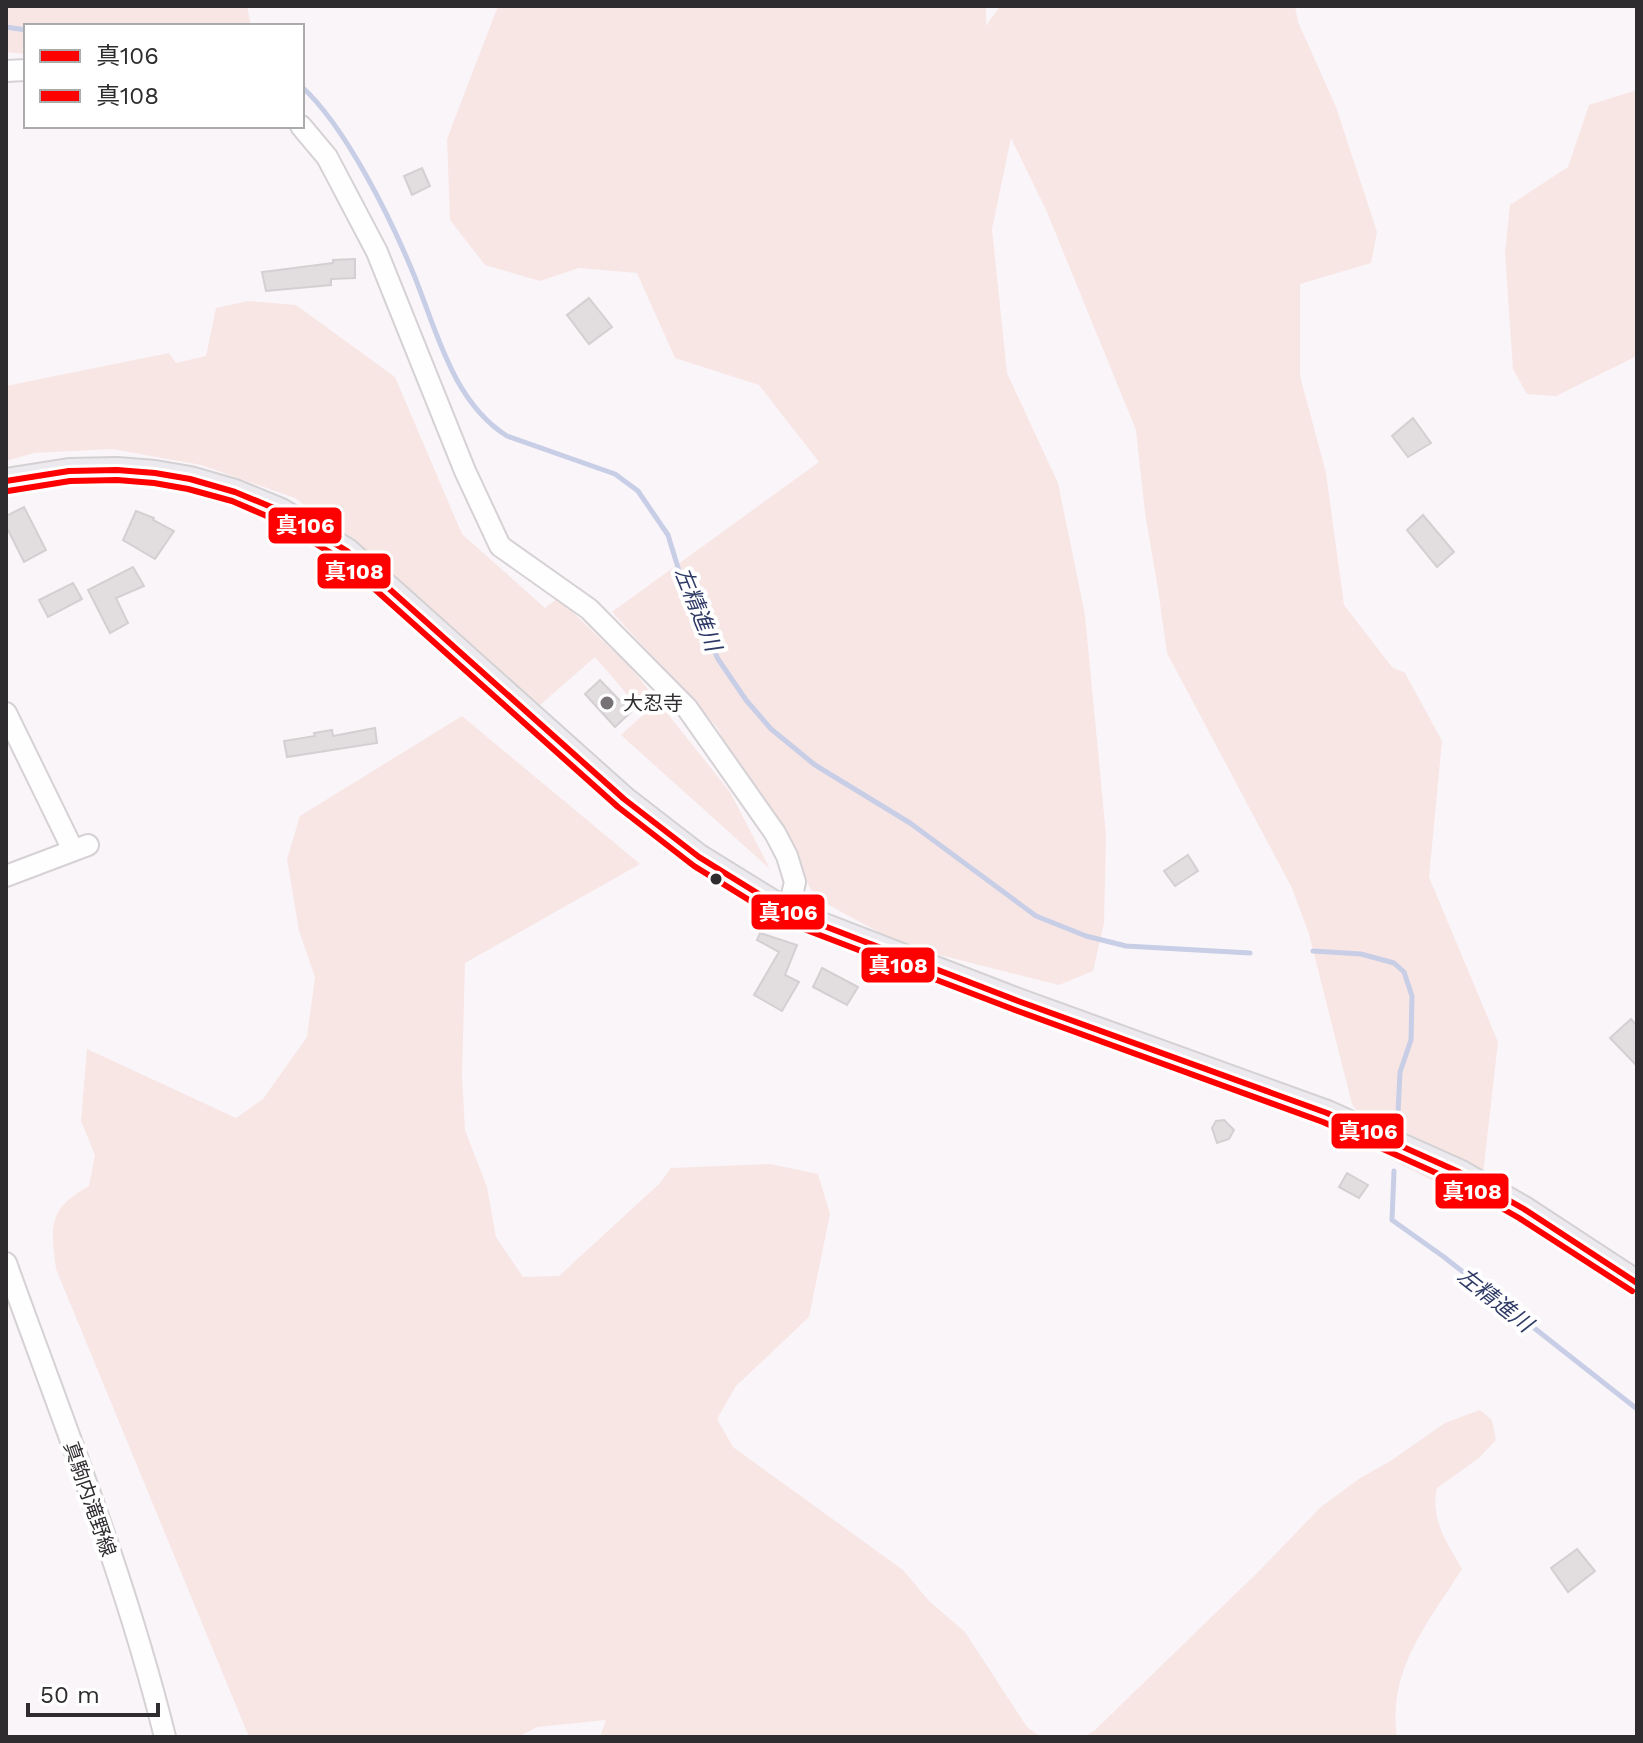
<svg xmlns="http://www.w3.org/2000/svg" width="1643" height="1743" viewBox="0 0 1643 1743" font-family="'Work Sans','Noto Sans JP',sans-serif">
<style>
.green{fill:#f8e6e5}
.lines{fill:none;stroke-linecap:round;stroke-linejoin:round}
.stream{stroke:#c8cee6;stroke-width:5}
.building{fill:#e2dee0;stroke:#d4d0d2;stroke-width:2}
.minor-casing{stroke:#d5d1d4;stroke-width:24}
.major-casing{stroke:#d4d1d3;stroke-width:28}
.minor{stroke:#fefefe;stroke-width:20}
.major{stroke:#eceaef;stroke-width:24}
.bus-1-casing{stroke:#fff;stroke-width:12}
.bus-2-casing{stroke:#fff;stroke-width:12}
.bus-1{stroke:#f00;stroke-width:6}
.bus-2{stroke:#f00;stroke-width:6}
.poi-dot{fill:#767276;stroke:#fff;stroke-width:3}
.bus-dot{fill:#2f2c2f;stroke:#fff;stroke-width:3}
.labels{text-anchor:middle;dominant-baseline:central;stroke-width:8;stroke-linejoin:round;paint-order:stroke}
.poi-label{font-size:20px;fill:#2f2c2f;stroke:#fff;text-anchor:start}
.street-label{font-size:20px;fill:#2f2c2f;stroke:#fff}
.water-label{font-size:22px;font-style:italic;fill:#2f3a66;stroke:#fff}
.line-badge{stroke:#fff;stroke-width:3}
.badge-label{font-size:22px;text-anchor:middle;font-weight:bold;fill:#fff}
</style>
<rect width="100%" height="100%" fill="#faf5f9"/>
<g class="green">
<polygon points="6,6 247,6 251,26 26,26 26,54 6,52"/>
<polygon points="498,6 986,6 986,26 1000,6 1295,6 1298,22 1336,107 1377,232 1371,263 1300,284 1300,376 1326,473 1344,605 1392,667 1405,673 1442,741 1429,877 1498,1042 1483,1174 1457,1193 1392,1160 1352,1104 1309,934 1292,888 1167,653 1158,589 1145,513 1136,430 1047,212 1011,138 992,229 1007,373 1058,483 1085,615 1106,835 1104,923 1093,971 1059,985 904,946 816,898 716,726 612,612 819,462 759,385 675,358 637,273 579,268 540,281 485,265 450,220 447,139"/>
<polygon points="1637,90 1637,356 1556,396 1527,394 1513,369 1505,253 1510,205 1568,167 1589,105"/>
<polygon points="248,301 296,305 395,377 462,534 545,608 558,598 631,668 730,792 770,869 621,735 644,714 595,657 540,705 356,542 295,498 201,465 112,449 34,453 6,461 6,386 169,353 176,363 206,356 216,308"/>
<path d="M462 716 640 864 465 963 462 1076 465 1130 487 1187 496 1237 523 1277 559 1276 660 1183 671 1168 770 1164 818 1174 830 1214 809 1317 736 1386 717 1419 733 1447 903 1570 929 1601 965 1632 1027 1727 1041 1737H600L606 1720 537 1727 518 1737H249L56 1269C51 1225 47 1210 89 1186L95 1155 81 1121 87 1049 236 1118 263 1099 307 1037 315 977 299 931 287 859 300 816Z"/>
<path d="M1480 1410 1492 1420 1496 1440 1479 1458 1437 1488C1430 1520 1447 1542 1462 1569 1428 1623 1387 1670 1397 1737H1082L1094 1731 1259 1571 1321 1507 1360 1478 1389 1462 1445 1423Z"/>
</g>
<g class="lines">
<g class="stream">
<polyline points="6,27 26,30"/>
<path d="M302 87C346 127 391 219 414 275 437 332 453 402 507 436L615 474 638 491 668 535 683 584 718 659 746 700 771 729 815 765 910 823 1036 916 1086 936 1126 946 1250 953"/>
<polyline points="1313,951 1361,954 1394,963 1404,972 1412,996 1411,1040 1400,1072 1397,1135"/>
<polyline points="1394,1171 1392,1220 1444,1257 1637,1409"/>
</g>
</g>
<g class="building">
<polygon points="422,168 430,186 412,195 404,176"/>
<polygon points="355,259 355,278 331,279 331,285 266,291 262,272 333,263 333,260"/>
<polygon points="589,298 612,327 589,344 567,315"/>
<polygon points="1413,418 1431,443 1408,457 1392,436"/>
<polygon points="24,507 46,550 24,562 6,526 6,516"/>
<polygon points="136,511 154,518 153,520 174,531 155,559 123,540"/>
<polygon points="1423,515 1454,552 1437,567 1407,530"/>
<polygon points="133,567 144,586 116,598 128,623 110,633 88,590"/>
<polygon points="73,583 82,599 48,617 39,600"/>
<polygon points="600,680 631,712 615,727 585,694"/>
<polygon points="375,728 377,743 287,757 284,741 315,736 314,733 332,730 333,736"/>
<polygon points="1188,855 1198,871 1175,886 1164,871"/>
<polygon points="760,933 797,945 785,975 799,982 782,1011 754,995 779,952 757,940"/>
<polygon points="822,968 858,987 847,1005 813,987"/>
<polygon points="1631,1019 1637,1026 1637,1066 1610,1038"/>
<polygon points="1224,1120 1234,1130 1229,1139 1217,1143 1212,1128 1216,1121"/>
<polygon points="1347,1173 1368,1185 1359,1198 1339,1187"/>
<polygon points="1577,1549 1595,1571 1568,1592 1551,1568"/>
</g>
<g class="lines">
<g class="minor-casing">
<g id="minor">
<polyline points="6,71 26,70"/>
<polyline points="301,126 327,157 377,252 465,471 500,546 589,609 687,708 775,833 787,856 795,882 788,912"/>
<polyline points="6,713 73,850"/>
<polyline points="6,876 88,845"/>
<path d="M6 1263C62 1419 125 1575 165 1737"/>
</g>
</g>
<g class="major-casing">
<polyline id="major" points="6,481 69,471 117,470 155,473 190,479 235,492 281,511 347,551 624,799 699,857 788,912 1018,1001 1327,1113 1459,1172 1524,1209 1637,1283"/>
</g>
<use href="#minor" class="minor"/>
<use href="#major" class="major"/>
<g class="bus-1-casing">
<polyline id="bus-1" points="6,481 69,471 117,470 155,473 190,479 235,492 281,511 347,551 624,799 699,857 788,912 1018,1001 1327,1113 1459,1172 1524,1209 1637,1283"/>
</g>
<g class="bus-2-casing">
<polyline id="bus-2" points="8,491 70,481 117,480 154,483 188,489 232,501 276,520 341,559 618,807 694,866 783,921 1015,1010 1323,1122 1454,1181 1519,1218 1632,1291"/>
</g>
<use href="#bus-1" class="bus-1"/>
<use href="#bus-2" class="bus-2"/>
</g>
<circle class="poi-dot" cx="607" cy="703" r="8"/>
<circle class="bus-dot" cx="716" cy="879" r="7"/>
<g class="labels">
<g class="poi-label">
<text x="623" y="703">大忍寺</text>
</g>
<g class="street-label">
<text transform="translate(90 1499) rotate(71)">真駒内滝野線</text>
</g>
<g class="water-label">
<text transform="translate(698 609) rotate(68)">左精進川</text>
<text transform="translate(1495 1300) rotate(38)">左精進川</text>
</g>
</g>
<g class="line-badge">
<rect x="267" y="506" width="76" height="39" rx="8" fill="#f00"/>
<rect x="316" y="552" width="76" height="38" rx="8" fill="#f00"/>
<rect x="750" y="893" width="76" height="38" rx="8" fill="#f00"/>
<rect x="860" y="946" width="76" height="38" rx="8" fill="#f00"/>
<rect x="1330" y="1112" width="75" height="38" rx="8" fill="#f00"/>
<rect x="1434" y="1172" width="76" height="38" rx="8" fill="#f00"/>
</g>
<g class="badge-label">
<text x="305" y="533">真106</text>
<text x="354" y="579">真108</text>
<text x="788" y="920">真106</text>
<text x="898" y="973">真108</text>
<text x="1368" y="1139">真106</text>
<text x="1472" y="1199">真108</text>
</g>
<rect width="1643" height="1743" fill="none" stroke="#2f2c2f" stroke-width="16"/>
<rect x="24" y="24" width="280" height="104" fill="#ffffff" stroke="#acabac" stroke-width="2"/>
<rect x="40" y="50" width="40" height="12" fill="#ff0000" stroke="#acabac" stroke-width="2"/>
<text x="96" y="64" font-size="24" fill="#2f2c2f">真106</text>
<rect x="40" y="90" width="40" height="12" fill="#ff0000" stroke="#acabac" stroke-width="2"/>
<text x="96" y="104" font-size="24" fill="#2f2c2f">真108</text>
<path d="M28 1703v12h130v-12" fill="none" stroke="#2f2c2f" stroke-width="4"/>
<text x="40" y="1703" font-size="24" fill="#2f2c2f" stroke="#ffffff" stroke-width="6" paint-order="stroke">50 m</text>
</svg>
